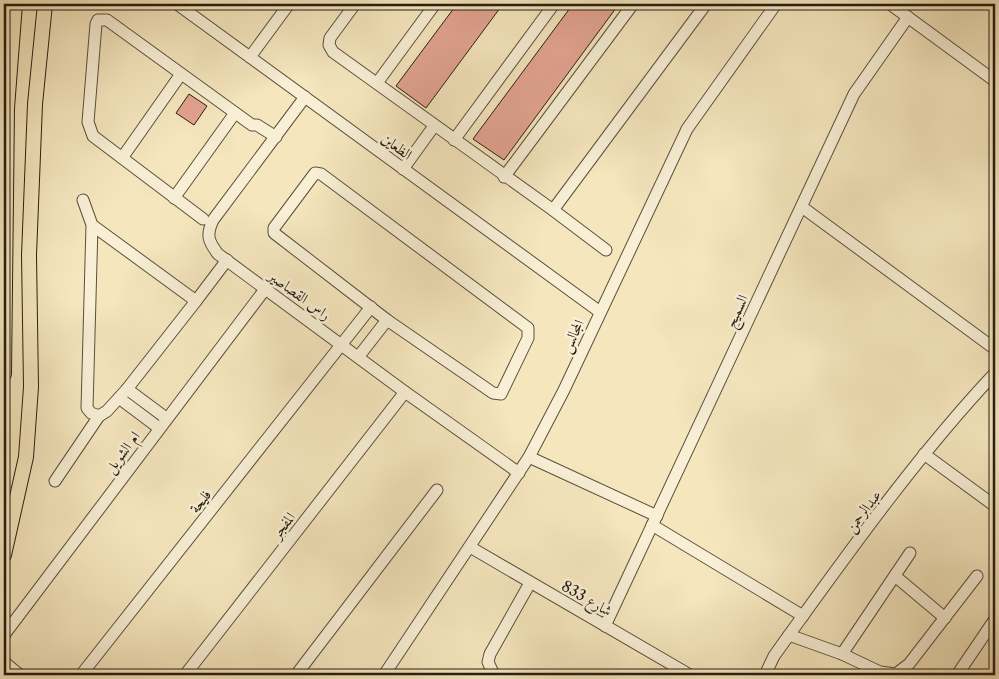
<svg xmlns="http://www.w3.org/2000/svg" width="999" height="679" viewBox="0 0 999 679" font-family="'Libre Caslon Text',Amiri,serif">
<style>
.building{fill:#e3a492;stroke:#271d10}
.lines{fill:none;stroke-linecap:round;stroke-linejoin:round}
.minor-casing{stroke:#5a4f3c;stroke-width:13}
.major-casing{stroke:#271d10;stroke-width:16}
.minor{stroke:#f8efd5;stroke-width:11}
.major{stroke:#f5e6be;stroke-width:14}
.labels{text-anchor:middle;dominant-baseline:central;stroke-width:5;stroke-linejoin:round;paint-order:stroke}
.street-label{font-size:15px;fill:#271d10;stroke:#f8efd5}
</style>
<rect width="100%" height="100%" fill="#f5e6be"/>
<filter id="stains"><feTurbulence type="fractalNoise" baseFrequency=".004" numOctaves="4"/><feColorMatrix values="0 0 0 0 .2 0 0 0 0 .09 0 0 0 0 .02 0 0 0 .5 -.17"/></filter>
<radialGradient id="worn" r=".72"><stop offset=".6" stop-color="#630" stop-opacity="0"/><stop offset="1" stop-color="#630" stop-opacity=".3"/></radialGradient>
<g class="building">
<polygon points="457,4 503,4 426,108 396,86"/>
<polygon points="573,4 619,4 504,160 473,139"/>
<polygon points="189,94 207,106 194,125 176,113"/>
</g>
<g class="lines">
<g class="minor-casing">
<g id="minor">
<polyline points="177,4 600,312"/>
<polyline points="355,4 330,38 329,45 333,52 553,210 706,4"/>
<polyline points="890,4 995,81"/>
<polyline points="250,57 289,4"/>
<polyline points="377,83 435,4"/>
<path d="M305 97 213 220C206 235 208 241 218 254L405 392 519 473"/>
<polyline points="454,140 554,4"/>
<polyline points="122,158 181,74"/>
<polyline points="403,169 434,126"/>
<polygon points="315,173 321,174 528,328 528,338 501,394 493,393 387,320 274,233 274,228"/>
<polyline points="504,177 633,4"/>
<polyline points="174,198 235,113"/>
<polyline points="83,200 92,225 87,408 91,413 99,416 107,411 127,389 196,301 92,225"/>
<polyline points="802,207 995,349"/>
<polyline points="553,210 606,250"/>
<polyline points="203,219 93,136 88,122 96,24 98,20 107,20 252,125 257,125 276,137"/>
<polyline points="196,301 227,260"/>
<polyline points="359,356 387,320"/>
<polyline points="127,389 166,418"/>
<polyline points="119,398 159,428"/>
<polyline points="924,454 995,506"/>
<polyline points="529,457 657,516"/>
<polyline points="55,481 99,416"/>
<polyline points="652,525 803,616"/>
<polyline points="470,547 690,675"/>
<polyline points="895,576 945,618"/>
<polyline points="605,626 854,94 908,17"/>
<polyline points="4,635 266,288"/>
<polyline points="789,635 842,654 880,672 896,674 909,664 977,576"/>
<polyline points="842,654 910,553"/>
<polyline points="4,662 20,675"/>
<polyline points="81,675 371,307"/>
<polyline points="185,675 405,392"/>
<polyline points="296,675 437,490"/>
<polyline points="384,675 529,457 564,390 687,129 776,4"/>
<polyline points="494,675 488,662 490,654 530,583"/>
<path d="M765 675 774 656 789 635C854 545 919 454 995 373"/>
<polyline points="957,675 995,619"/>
</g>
</g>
<g class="major-casing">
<g id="major">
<polyline points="4,374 7,108 15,4"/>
<polyline points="4,555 26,457 31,387 29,255 35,104 45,4"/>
</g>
</g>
<use href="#minor" class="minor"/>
<use href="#major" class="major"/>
</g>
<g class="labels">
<g class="street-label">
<text transform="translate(397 146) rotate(36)">الظعاين</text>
<text transform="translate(300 295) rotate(36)">راس القصاصير</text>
<text transform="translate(736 311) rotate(-65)">السميح</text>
<text transform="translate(572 336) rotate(-65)">المجالس</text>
<text transform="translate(122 452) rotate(-53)">ام الشويل</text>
<text transform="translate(200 501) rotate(-52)">فليحة</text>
<text transform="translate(863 511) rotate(-53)">عبدالرحمن</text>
<text transform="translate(283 525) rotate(-52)">المفجر</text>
<text transform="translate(587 598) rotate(30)">شارع 833</text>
</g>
</g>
<rect width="999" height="679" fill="none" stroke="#f5e6be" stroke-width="20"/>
<rect x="5" y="5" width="989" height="669" fill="none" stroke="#271d10" stroke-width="2.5"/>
<rect x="10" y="10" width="979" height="659" fill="none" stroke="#271d10"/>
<rect width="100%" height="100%" filter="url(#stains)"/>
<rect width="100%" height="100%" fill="url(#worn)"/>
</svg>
